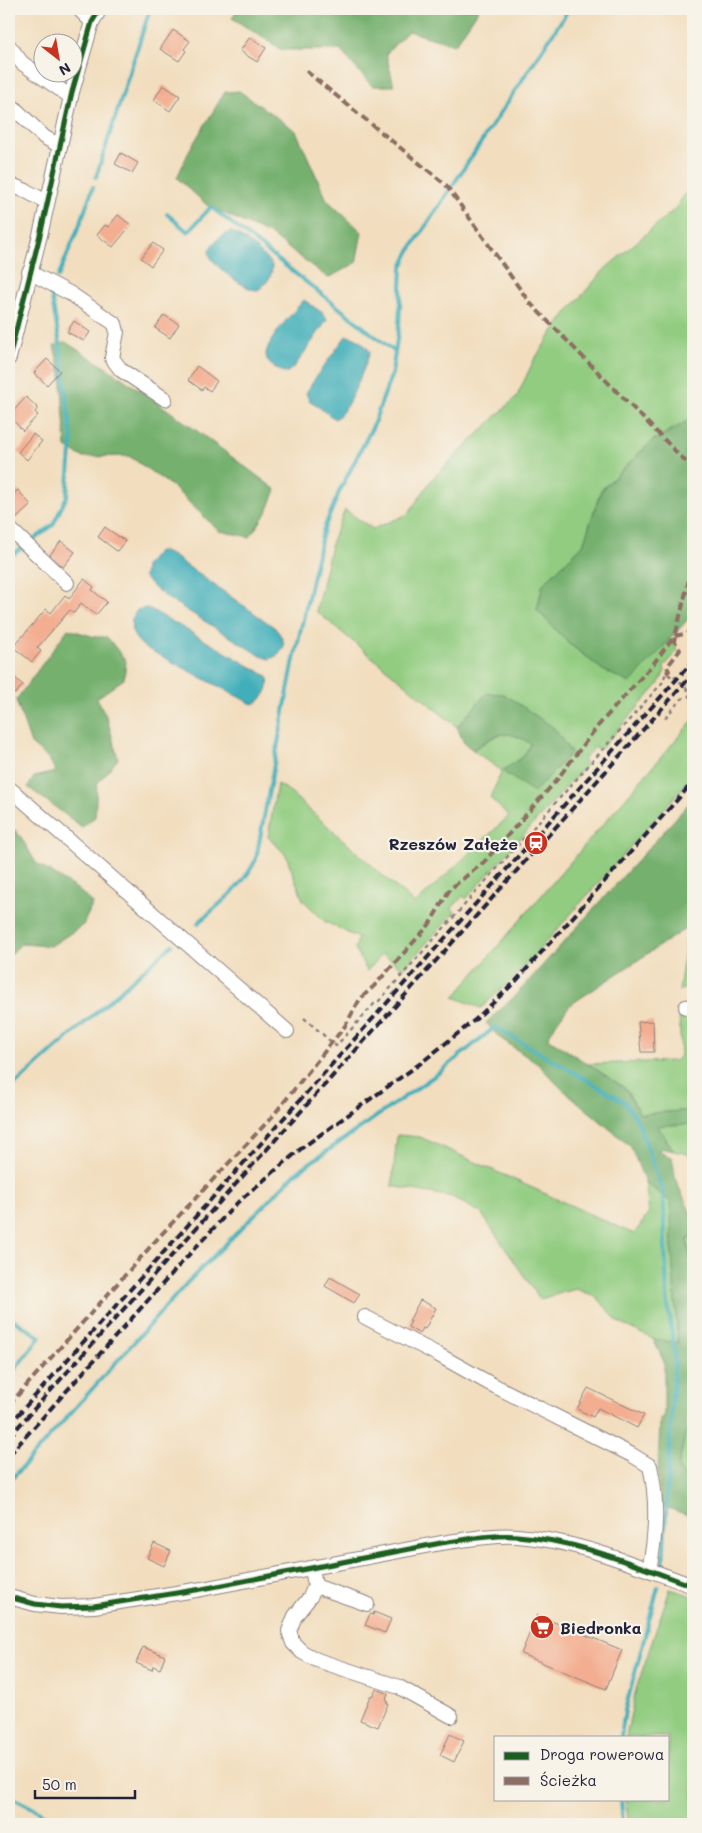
<svg xmlns="http://www.w3.org/2000/svg" width="702" height="1833" viewBox="0 0 702 1833" font-family="Mali,sans-serif">
<style>
.green{fill:#91cc80;stroke:#5a775e}
.forest{fill:#74b06e;stroke:#4b6954}
.water{fill:#3fafba;stroke:#30687a}
.lines{fill:none;stroke-linecap:round;stroke-linejoin:round}
.stream{stroke:#3fafba;stroke-width:4}
.building{fill:#f3ad90}
.minor-casing{stroke:#8a807d;stroke-width:16}
.path{stroke:#8a807d;stroke-width:2.5;stroke-dasharray:4 4;stroke-linecap:butt}
.minor{stroke:#fff;stroke-width:14}
.rail{stroke:#22223b;stroke-width:4;stroke-dasharray:8 4;stroke-linecap:butt}
.quiet{stroke:#8d6e63;stroke-width:4;stroke-dasharray:8 4;stroke-linecap:butt}
.cycleway-casing{stroke:#f7f3e8;stroke-width:8}
.cycleway{stroke:#1b5e20;stroke-width:5}
.labels{text-anchor:middle;dominant-baseline:central;stroke-width:4.5;stroke-linejoin:round;paint-order:stroke}
.poi-label{font-size:16px;font-weight:bold;fill:#22223b;stroke:#f7f3e8;text-anchor:end}
</style>
<rect width="100%" height="100%" fill="#f7f3e8"/>
<filter id="ink" filterUnits="userSpaceOnUse"><feTurbulence type="fractalNoise" baseFrequency=".02" numOctaves="2"/><feDisplacementMap in="SourceGraphic" scale="10" xChannelSelector="R" yChannelSelector="G"/><feConvolveMatrix kernelMatrix="1 2 1 2 8 2 1 2 1" color-interpolation-filters="sRGB"/></filter>
<filter id="wash" filterUnits="userSpaceOnUse"><feTurbulence type="fractalNoise" baseFrequency=".0096" numOctaves="4" result="noise"/><feDisplacementMap in="SourceGraphic" scale="20" xChannelSelector="R" yChannelSelector="G"/><feGaussianBlur stdDeviation="1.12" result="paint"/><feColorMatrix in="noise" values="0 0 0 0 0 0 0 0 0 0 0 0 0 0 0 0 0 1.4 0 .05"/><feComposite in="paint" operator="in"/></filter>
<g filter="url(#wash)">
<rect width="100%" height="100%" fill="#f2debf"/>
<g class="green">
<path d="M693 182V418L652 441 601 490 583 545 543 584 537 610 567 642 603 670 629 682 669 639 678 650 664 667 665 671 658 685 600 750 595 747 583 760 587 764 466 899 463 896 452 908 455 912 403 969 383 954 367 971 355 949 358 938 324 921 303 900 286 855 268 837 277 784 285 788 415 904 509 816 490 798 502 771 473 750C497 734 505 727 531 744L523 757 571 753 487 693 457 727 316 611 332 541 345 510 373 529 408 514 432 479 517 396 534 360 563 317 605 269 675 209Z"/>
<polygon points="693,720 693,776 516,976 481,1008 454,997"/>
<polygon points="693,920 693,997 691,994 691,986 679,991 688,927"/>
<polygon points="679,1014 693,1014 693,1110 640,1114 626,1089 588,1064 675,1061 681,1055"/>
<polygon points="693,1124 693,1155 674,1151 657,1125"/>
<polygon points="397,1135 420,1137 634,1234 649,1213 645,1182 671,1202 672,1253 678,1344 653,1339 618,1322 597,1297 576,1289 540,1299 481,1213 452,1197 392,1186"/>
<polygon points="693,1236 693,1273 687,1239"/>
<polygon points="693,1386 693,1487 678,1468 686,1430 685,1420 691,1404 690,1390"/>
<polygon points="670,1589 693,1596 693,1824 629,1824 625,1799 668,1799 668,1737 626,1737 636,1689"/>
</g>
<g class="forest">
<polygon points="238,9 479,9 455,45 408,31 386,54 394,86 372,86 340,50 282,50 232,18"/>
<polygon points="239,91 296,131 327,200 362,232 356,263 328,278 271,235 208,206 177,178 190,149 225,92"/>
<path d="M65 342C139 386 208 439 276 490L267 512 250 537 219 531 173 487 129 456 82 457 66 447 61 373 54 346Z"/>
<polygon points="693,418 693,614 630,683 603,670 567,642 537,610 543,584 583,545 601,491 652,441"/>
<polygon points="68,629 95,637 107,637 126,661 124,679 97,698 107,718 118,759 97,784 95,817 82,827 28,787 34,777 56,772 49,759 31,744 16,700"/>
<path d="M487 693 504 694 554 728 571 753 534 792 502 771 523 757 531 744C505 727 496 734 473 750L464 743 457 727Z"/>
<polygon points="693,799 693,920 688,927 570,1005 557,1022 548,1038 626,1089 640,1114 693,1110 693,1124 657,1126 674,1151 660,1148 659,1152 672,1157 676,1181 693,1218 693,1236 687,1240 693,1273 693,1386 690,1390 691,1404 685,1420 686,1430 678,1468 693,1487 693,1517 660,1505 658,1472 660,1419 664,1419 664,1362 653,1339 678,1343 672,1253 671,1202 645,1182 631,1147 560,1087 539,1065 500,1038 486,1023 514,997"/>
<polygon points="9,824 21,837 36,863 77,889 93,903 83,925 51,946 21,944 9,956"/>
</g>
<g class="water">
<path d="M231 231C247 240 260 250 272 265 272 272 271 277 266 283 263 286 261 289 257 290 247 291 208 263 209 252 211 242 223 235 231 231Z"/>
<path d="M304 300 324 314 327 320 295 366 286 373C278 370 267 365 266 355 266 341 294 311 304 300Z"/>
<path d="M346 336C356 336 365 344 370 352 364 368 349 411 335 419L309 400 306 393 318 374Z"/>
<path d="M162 551 173 556 274 627C286 640 289 651 270 659L261 656 167 598 150 584 144 577 145 566 157 552Z"/>
<path d="M145 608 152 610 267 676C272 686 264 699 254 704L250 703 144 647C131 636 127 625 137 610Z"/>
</g>
<g class="lines">
<g class="stream">
<polyline points="96,177 150,9"/>
<polyline points="167,214 188,232 211,207 395,352"/>
<polyline points="58,277 82,219 93,187"/>
<polyline points="31,542 53,525 67,496 72,440 60,345 51,294"/>
<polyline points="9,557 23,547"/>
<path d="M198 923C220 903 244 886 256 859L293 664 323 531 340 490 373 426 392 373 399 326 402 267 410 250 569 9"/>
<polyline points="9,1090 172,945"/>
<polyline points="9,1317 40,1337 9,1377"/>
<polyline points="9,1482 187,1283 297,1172 440,1072 495,1027 623,1101 637,1119 663,1192 667,1298 675,1355 663,1566"/>
<polyline points="621,1737 625,1710 658,1587"/>
<polyline points="9,1796 64,1824"/>
<polyline points="621,1799 623,1824"/>
</g>
</g>
<g id="blocks">
<g class="building">
<polygon points="173,30 190,41 184,49 186,51 179,61 160,49"/>
<polygon points="250,37 266,48 257,62 240,51"/>
<polygon points="163,85 180,96 170,111 154,100"/>
<polygon points="121,153 138,163 132,173 115,164"/>
<polygon points="118,215 131,225 113,247 97,235 105,225 108,227"/>
<polygon points="153,243 163,250 151,266 141,258"/>
<polygon points="164,315 179,324 170,338 155,328"/>
<polygon points="74,321 90,332 84,341 67,332"/>
<polygon points="47,359 60,371 47,385 34,373"/>
<polygon points="197,366 217,381 210,391 204,387 202,390 188,380"/>
<polygon points="26,397 38,408 35,412 38,415 23,431 9,416"/>
<polygon points="33,434 42,441 27,460 18,452"/>
<polygon points="18,490 31,505 16,519 9,511 9,498"/>
<polygon points="105,527 125,541 117,551 98,537"/>
<polygon points="61,541 75,552 63,567 50,555"/>
<polygon points="84,579 94,587 92,590 107,602 96,615 81,603 74,613 70,610 37,648 41,651 32,662 13,647 46,609 51,613 65,595 69,599"/>
<polygon points="9,672 23,685 15,694 9,688"/>
<polygon points="653,1021 654,1052 641,1052 638,1022"/>
<polygon points="330,1277 360,1294 354,1303 325,1286"/>
<polygon points="420,1300 436,1308 425,1329 423,1328 420,1334 408,1327 411,1321 409,1321"/>
<polygon points="588,1388 644,1415 637,1428 598,1408 593,1417 577,1409"/>
<polygon points="154,1543 171,1551 164,1566 147,1558"/>
<polygon points="374,1612 391,1619 385,1633 365,1625 370,1614 373,1615"/>
<polygon points="537,1615 622,1650 606,1689 521,1654"/>
<polygon points="143,1647 165,1656 160,1669 153,1666 152,1670 136,1663"/>
<polygon points="376,1689 388,1694 386,1700 388,1704 378,1727 360,1720 370,1696 373,1695"/>
<polygon points="450,1734 464,1741 454,1762 440,1755"/>
</g>
</g>
</g>
<g filter="url(#ink)">
<use href="#blocks" fill-opacity="0" stroke="#8a807d" stroke-width="1"/>
<g class="lines">
<g class="minor-casing">
<g id="minor">
<polyline points="79,9 92,22"/>
<polyline points="9,46 22,63 71,97"/>
<polyline points="9,103 44,137 60,146"/>
<polyline points="9,184 26,191 47,202"/>
<polyline points="29,272 71,294 115,324 117,332 112,358 121,370 165,399"/>
<polyline points="9,358 42,227 72,92 92,22 100,9"/>
<polyline points="9,528 67,583"/>
<polyline points="9,788 287,1031"/>
<polyline points="686,1007 693,1006"/>
<path d="M365 1317 437 1354 487 1382 632 1455 650 1466C658 1499 656 1538 649 1570"/>
<polyline points="312,1568 315,1586 310,1597 295,1616 289,1631 293,1643 302,1652 317,1660 399,1687 451,1716"/>
<polyline points="315,1586 367,1604"/>
<path d="M9 1597 35 1604 61 1607 94 1606 202 1589 441 1543C465 1540 492 1534 517 1536 576 1540 637 1566 693 1586"/>
</g>
</g>
<g class="path">
<polyline points="665,718 681,699 688,697 693,691"/>
<polyline points="304,1018 336,1046 374,1004 379,1001 662,683 666,673 670,676 672,674 688,690 692,686 693,688"/>
</g>
<use href="#minor" class="minor"/>
<g class="rail">
<polyline points="9,1425 693,661"/>
<polyline points="9,1437 693,674"/>
<polyline points="9,1455 194,1249 238,1202 303,1147 421,1063 476,1019 515,982 693,782"/>
</g>
<g class="quiet">
<polyline points="306,71 446,185 530,303 693,469"/>
<polyline points="666,673 669,671 667,667 680,650 674,641 693,563"/>
<polyline points="692,692 693,693"/>
<polyline points="9,1405 159,1237 272,1117 345,1026 360,999 375,985 429,925 450,889 484,862 555,782 597,727 654,663 668,644 675,636 693,632"/>
</g>
<g class="cycleway-casing">
<g id="cycleway">
<polyline points="9,358 42,227 72,92 92,22 100,9"/>
<path d="M9 1597 35 1604 61 1607 94 1606 202 1589 441 1543C465 1540 492 1534 517 1536 576 1540 637 1566 693 1586"/>
</g>
</g>
<use href="#cycleway" class="cycleway"/>
</g>
</g>
<defs>
<g id="station-disc" transform="scale(1.25)"><circle r="9.5" fill="#c8321e" stroke="#f7f3e8"/><path d="M-3-6H3Q5-6 5-4V2Q5 4 3 4L4.5 6H3L1.5 4h-3L-3 6H-4.5L-3 4Q-5 4-5 2V-4Q-5-6-3-6ZM-3.5-4v3h7v-3ZM-3.5 1v1.5H-2V1ZM2 1v1.5H3.5V1Z" fill="#fff"/></g>
<g id="supermarket-disc" transform="scale(1.25)"><circle r="9.5" fill="#c8321e" stroke="#f7f3e8"/><path d="M-6-5.5h2.5l.6 2H6L4.5 2H-2.5L-4.4-4H-6ZM-1.5 3.2a1.3 1.3 0 1 0 .1 0ZM3 3.2a1.3 1.3 0 1 0 .1 0Z" fill="#fff"/></g>
</defs>
<g fill-rule="evenodd">
<use href="#station-disc" x="536" y="843"/>
<use href="#supermarket-disc" x="542" y="1627"/>
</g>
<g class="labels">
<g class="poi-label">
<text x="518" y="843">Rzeszów Załęże</text>
<text x="560" y="1627" text-anchor="start">Biedronka</text>
</g>
</g>
<rect width="702" height="1833" fill="none" stroke="#f7f3e8" stroke-width="30"/>
<rect x="494" y="1736" width="175" height="65" fill="#f7f3e8" stroke="#a29fa3"/>
<rect x="504" y="1752" width="25" height="8" fill="#1b5e20" stroke="#a29fa3"/>
<text x="540" y="1760" font-size="15" fill="#22223b">Droga rowerowa</text>
<rect x="504" y="1777" width="25" height="8" fill="#8d6e63" stroke="#a29fa3"/>
<text x="540" y="1786" font-size="15" fill="#22223b">Ścieżka</text>
<g transform="translate(58 58) rotate(149)"><circle r="24" fill="#f7f3e8" stroke="#a29fa3"/>
<path d="M0-4L9 19L0 12L-9 19Z" fill="#c8321e"/>
<text y="-8" font-size="14" font-weight="bold" text-anchor="middle" fill="#22223b">N</text>
</g>
<path d="M35 1790v8h100v-8" fill="none" stroke="#22223b" stroke-width="2.5"/>
<text x="42" y="1790" font-size="15" fill="#22223b" stroke="#f7f3e8" stroke-width="4" paint-order="stroke">50 m</text>
</svg>
